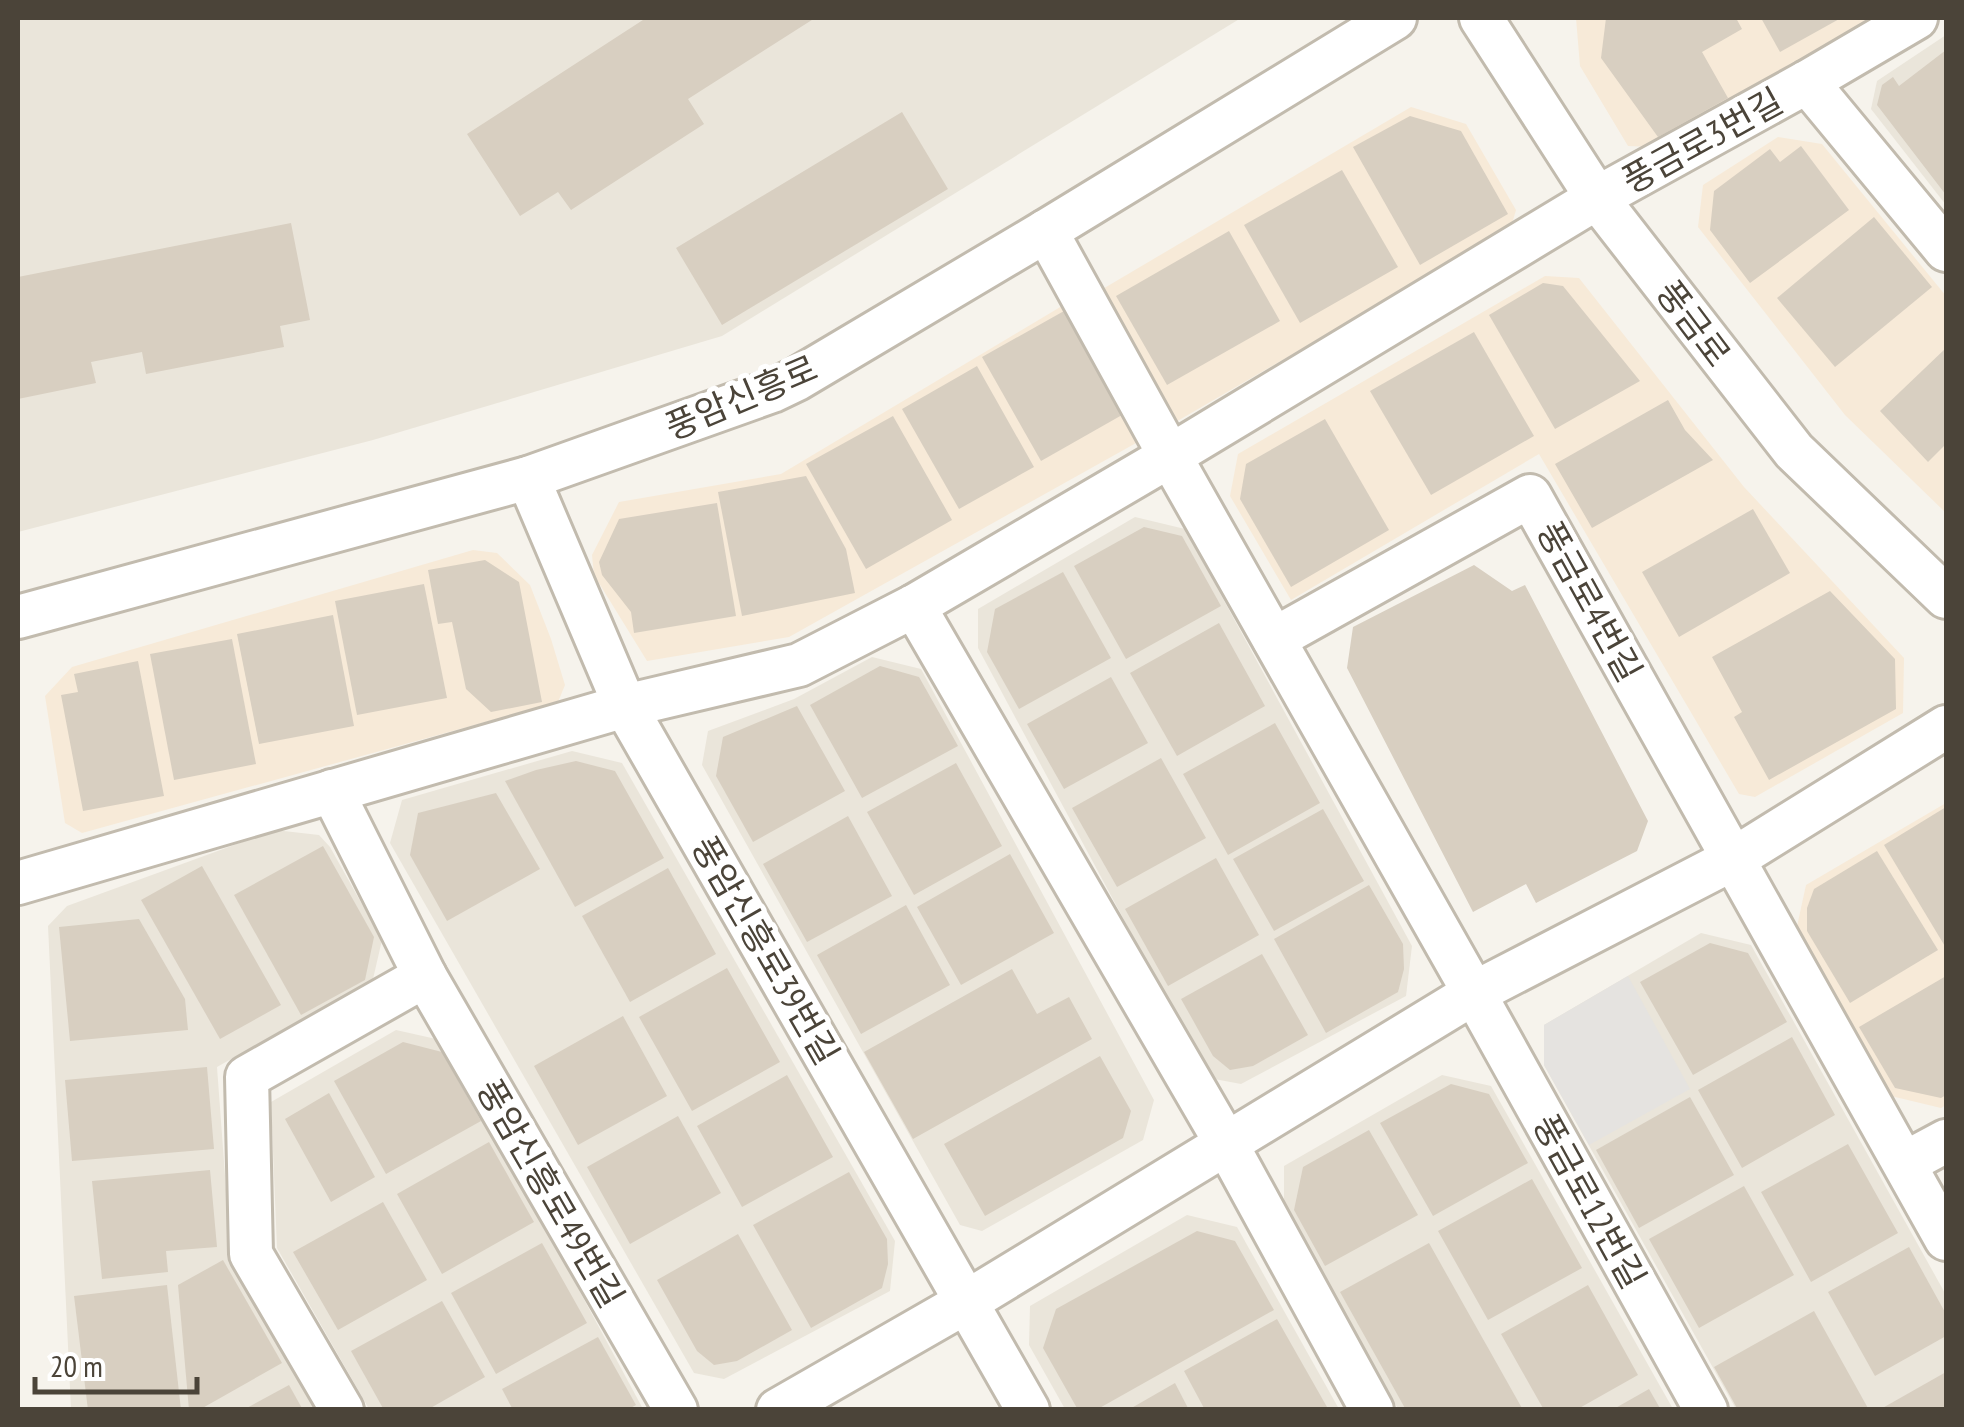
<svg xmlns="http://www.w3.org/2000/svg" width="1964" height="1427" viewBox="0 0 1964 1427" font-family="'PT Sans Narrow','Noto Sans KR',sans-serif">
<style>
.residential{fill:#eae5da}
.commercial{fill:#f7ead8}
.parking{fill:#e5e3e0}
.building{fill:#d8cfc1}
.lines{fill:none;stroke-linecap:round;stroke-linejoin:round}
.street-casing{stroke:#c2bbae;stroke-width:48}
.street{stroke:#fff;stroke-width:42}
.labels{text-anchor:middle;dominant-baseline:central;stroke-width:10;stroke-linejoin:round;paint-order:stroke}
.street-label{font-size:35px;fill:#4b4439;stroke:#fff}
</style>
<rect width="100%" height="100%" fill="#f6f3ec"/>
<g class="residential">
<polygon points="18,18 1241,18 722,336 373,440 18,532"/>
<polygon points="1946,35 1946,205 1871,109 1877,81"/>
<polygon points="1135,517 1185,529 1412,946 1406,996 1241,1084 1209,1078 978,648 978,609"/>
<polygon points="872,657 921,669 1154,1100 1143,1140 982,1231 960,1225 702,765 708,731 794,699"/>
<polygon points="572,751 622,763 895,1241 890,1291 724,1379 694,1373 390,843 402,800"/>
<polygon points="275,830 319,835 330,847 382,940 373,979 217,1067 231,1257 314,1409 71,1409 48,926 67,906"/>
<polygon points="1701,933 1751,945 1946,1295 1946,1409 1736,1409 1544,1065 1544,1025"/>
<polygon points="396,1030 445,1041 643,1409 369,1409 277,1248 271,1102"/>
<polygon points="1442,1075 1491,1086 1673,1409 1398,1409 1284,1205 1284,1166"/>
<polygon points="1187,1215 1237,1227 1339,1409 1065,1409 1029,1345 1030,1306"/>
</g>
<g class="commercial">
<polygon points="1576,18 1873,18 1653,147 1628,146 1580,66"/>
<polygon points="1411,107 1466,124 1516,210 1511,227 1174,423 1101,290"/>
<polygon points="1778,137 1822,144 1946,296 1946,513 1845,415 1698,227 1703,185"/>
<polygon points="1545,276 1579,278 1744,487 1904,658 1903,713 1755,797 1739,794 1539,454 1291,600 1230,496 1238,454"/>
<polygon points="1067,303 1145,438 789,637 647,661 594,575 592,555 619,502 781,474"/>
<polygon points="473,550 497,553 530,585 551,639 565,685 558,702 82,833 65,823 45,696 72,667"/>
<polygon points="1946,803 1946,1105 1941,1108 1891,1096 1796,931 1806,885"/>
</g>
<polygon class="parking" points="1628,976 1690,1089 1589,1145 1544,1065 1544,1025"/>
<g class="building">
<polygon points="646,18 815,18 688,99 704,124 571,210 558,192 520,216 467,134"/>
<polygon points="1606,18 1736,18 1742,29 1702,52 1728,98 1658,137 1601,58"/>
<polygon points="1761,18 1841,18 1780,52"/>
<polygon points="1946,50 1946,195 1877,105 1882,85 1893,77 1899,86"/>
<polygon points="902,112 948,189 722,325 676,248"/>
<polygon points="1410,116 1461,131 1508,214 1420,265 1353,147"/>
<polygon points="1801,146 1849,210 1750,283 1710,230 1714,191 1770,149 1780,162"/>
<polygon points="1342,170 1398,267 1300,323 1244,225"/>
<polygon points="1874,217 1932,287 1835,367 1777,298"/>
<polygon points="291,223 310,320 280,326 284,347 146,374 142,352 91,362 96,383 18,399 18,277"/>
<polygon points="1229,231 1280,321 1167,385 1116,296"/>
<polygon points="1543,283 1563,286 1640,381 1555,429 1489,315"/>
<polygon points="1064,311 1122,415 1041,461 982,357"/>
<polygon points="1474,332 1534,436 1431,495 1370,391"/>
<polygon points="1946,348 1946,444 1928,462 1880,411"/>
<polygon points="977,366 1034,467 959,509 902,409"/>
<polygon points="1668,400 1685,430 1713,460 1592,528 1555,464"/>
<polygon points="893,416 952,520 866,569 806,464"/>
<polygon points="1325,419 1389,530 1291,587 1240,499 1246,464"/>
<polygon points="806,476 846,549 855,593 742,616 718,492"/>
<polygon points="717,503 736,616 634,633 631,612 602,575 599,562 619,519"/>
<polygon points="1753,509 1790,573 1679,637 1642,572"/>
<polygon points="1144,527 1182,536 1221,606 1126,659 1074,566"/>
<polygon points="485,560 519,582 542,702 491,712 466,689 452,622 438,624 428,570"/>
<polygon points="1474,565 1512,591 1525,585 1648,821 1637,851 1536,903 1526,884 1473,912 1347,668 1353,627"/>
<polygon points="1063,572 1111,658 1019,709 987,652 995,609"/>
<polygon points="424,584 447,698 357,715 335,601"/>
<polygon points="1830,591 1895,659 1896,709 1769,780 1734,717 1742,712 1712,657"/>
<polygon points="333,615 354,726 259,744 237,634"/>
<polygon points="1219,623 1265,706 1177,756 1130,673"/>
<polygon points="232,639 256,764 174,780 150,654"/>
<polygon points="138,661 164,796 83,811 61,695 78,692 74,674"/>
<polygon points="880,666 919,677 958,746 862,798 810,705"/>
<polygon points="1111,677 1148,743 1064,789 1027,724"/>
<polygon points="797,706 845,791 753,842 716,776 723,737"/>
<polygon points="1275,723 1320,803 1228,855 1183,774"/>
<polygon points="1161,758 1206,838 1117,887 1072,808"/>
<polygon points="576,761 615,771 664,858 575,907 505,781 536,770"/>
<polygon points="956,763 1002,846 914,895 867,812"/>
<polygon points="496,793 540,869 447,921 410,855 418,813"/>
<polygon points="1946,807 1946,948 1884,845"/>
<polygon points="1323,809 1364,881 1274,931 1233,859"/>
<polygon points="848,816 892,896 807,942 763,864"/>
<polygon points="323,846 374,937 365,980 301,1015 234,895"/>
<polygon points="1877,851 1938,950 1850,1003 1807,931 1807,908 1814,889"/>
<polygon points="1010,854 1054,933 961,985 917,907"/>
<polygon points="1216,858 1259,935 1168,986 1125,909"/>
<polygon points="202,866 281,1005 220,1039 141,900"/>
<polygon points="668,868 716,954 630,1002 582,916"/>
<polygon points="1369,885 1403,944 1404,969 1398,992 1326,1033 1274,939"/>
<polygon points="906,905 950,985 861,1034 817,955"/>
<polygon points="139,919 185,999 188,1030 70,1041 59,927"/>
<polygon points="1710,943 1748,953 1787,1022 1693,1075 1640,982"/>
<polygon points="1262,954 1308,1035 1253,1066 1230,1070 1213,1056 1181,999"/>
<polygon points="727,968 780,1062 692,1111 639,1017"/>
<polygon points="1012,969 1037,1014 1069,997 1092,1039 913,1139 864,1052"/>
<polygon points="1946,976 1946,1095 1941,1098 1895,1088 1859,1027"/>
<polygon points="623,1016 667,1096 578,1145 534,1066"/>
<polygon points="1792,1037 1835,1115 1742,1168 1698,1090"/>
<polygon points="403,1042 442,1052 481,1121 386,1174 334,1081"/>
<polygon points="1100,1056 1131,1111 1123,1138 985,1216 944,1144"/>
<polygon points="207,1067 214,1149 72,1161 65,1080"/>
<polygon points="787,1075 833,1157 742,1207 697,1126"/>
<polygon points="1451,1084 1489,1094 1528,1163 1433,1216 1380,1123"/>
<polygon points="329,1093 375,1177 331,1202 285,1119"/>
<polygon points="1690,1097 1734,1175 1639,1228 1596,1150"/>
<polygon points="678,1116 721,1193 630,1244 587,1167"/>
<polygon points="1369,1130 1418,1215 1325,1266 1294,1210 1303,1167"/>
<polygon points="489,1142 534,1222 442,1274 397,1194"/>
<polygon points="1848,1144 1898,1233 1811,1282 1761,1192"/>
<polygon points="210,1170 217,1247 166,1251 168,1272 102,1279 92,1181"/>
<polygon points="849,1172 887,1239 888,1264 882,1288 811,1328 753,1225"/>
<polygon points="1532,1179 1582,1268 1488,1320 1438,1231"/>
<polygon points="1744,1186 1794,1275 1699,1328 1649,1239"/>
<polygon points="383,1202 427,1280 338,1330 293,1252"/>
<polygon points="1197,1231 1235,1241 1274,1310 1096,1410 1078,1410 1043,1348 1056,1309"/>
<polygon points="738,1234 792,1330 737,1361 714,1365 697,1351 657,1280"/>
<polygon points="542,1243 587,1323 496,1374 451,1293"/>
<polygon points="1429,1243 1523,1410 1406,1410 1340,1292"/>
<polygon points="1909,1247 1946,1314 1946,1336 1875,1376 1828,1292"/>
<polygon points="223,1260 282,1363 199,1410 189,1410 178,1285"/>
<polygon points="167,1285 181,1410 88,1410 74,1296"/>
<polygon points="1588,1285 1638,1375 1576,1410 1544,1410 1501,1334"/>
<polygon points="442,1301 485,1377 427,1410 384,1410 351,1351"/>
<polygon points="1814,1311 1869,1410 1738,1410 1714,1367"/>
<polygon points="1277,1319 1327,1407 1323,1410 1205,1410 1184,1371"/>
<polygon points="598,1337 636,1405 627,1410 513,1410 502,1389"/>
<polygon points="1946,1372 1946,1410 1879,1410"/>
<polygon points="1175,1383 1189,1410 1128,1410"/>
<polygon points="289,1385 303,1410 243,1410"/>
<polygon points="1649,1389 1661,1410 1612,1410"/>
</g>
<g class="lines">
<g class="street-casing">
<g id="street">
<polyline points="1481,18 1597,198 1794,451 1946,597"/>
<polyline points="1807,82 1946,250"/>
<polyline points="1046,231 1170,456 1474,993 1706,1410"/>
<polyline points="528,478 625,706 1028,1410"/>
<polyline points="914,606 1227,1145 1372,1410"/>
<polyline points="18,617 528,478 772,391 797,379 1046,231 1395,18"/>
<polyline points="1274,639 1530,496 1946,1239"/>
<polyline points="332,791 425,976 247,1077 251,1254 342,1410"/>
<polyline points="18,883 625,706 799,665 914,606 1170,456 1597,198 1807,82 1916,18"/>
<polyline points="425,976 676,1410"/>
<polyline points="1905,1163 1946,1141"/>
<polyline points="778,1410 968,1301 1474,993 1735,858 1946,727"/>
</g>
</g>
<use href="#street" class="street"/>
</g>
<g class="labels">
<g class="street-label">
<text transform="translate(1702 140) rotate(-29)">풍금로3번길</text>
<text transform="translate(1694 323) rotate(53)">풍금로</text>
<text transform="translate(741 397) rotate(-23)">풍암신흥로</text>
<text transform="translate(1590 601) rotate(61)">풍금로4번길</text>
<text transform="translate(766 950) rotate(60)">풍암신흥로39번길</text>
<text transform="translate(551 1193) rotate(60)">풍암신흥로49번길</text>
<text transform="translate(1590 1201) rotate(61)">풍금로12번길</text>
</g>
</g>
<rect width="1964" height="1427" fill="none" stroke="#4b4439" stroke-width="40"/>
<path d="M35 1377v15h162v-15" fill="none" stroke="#4b4439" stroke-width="5"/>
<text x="50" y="1377" font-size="30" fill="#4b4439" stroke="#ffffff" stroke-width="8" paint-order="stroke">20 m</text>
</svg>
